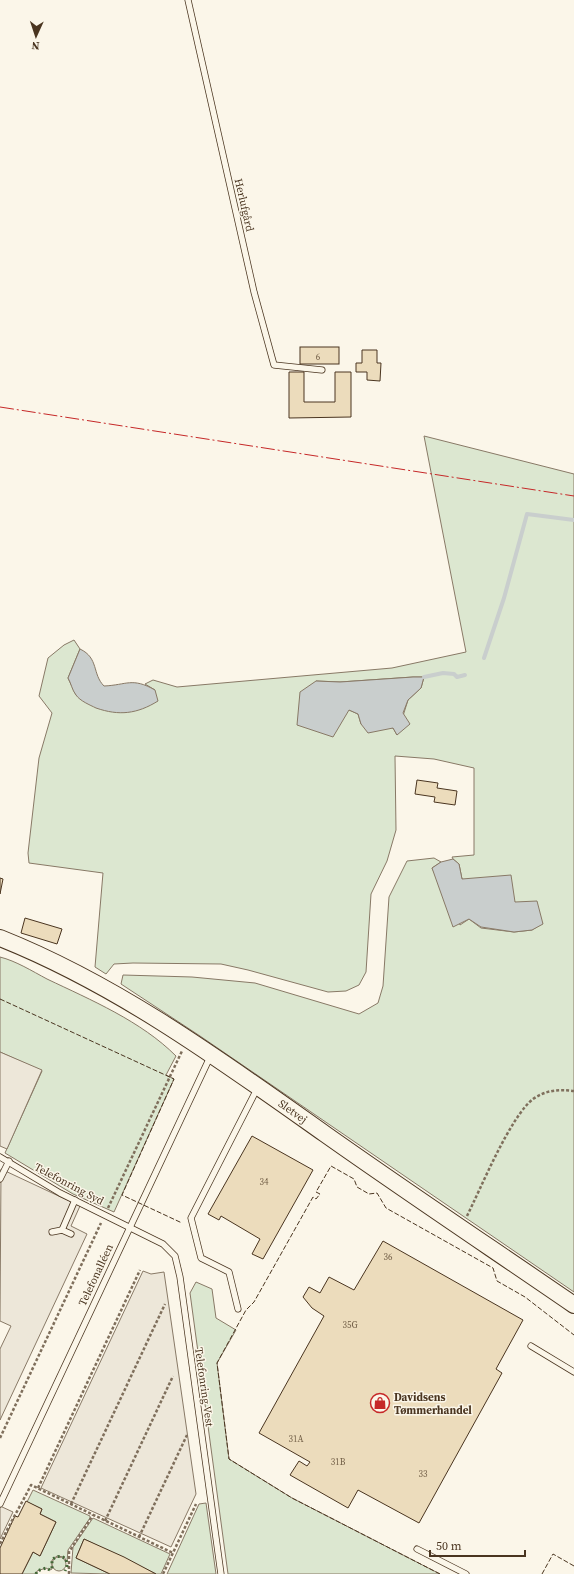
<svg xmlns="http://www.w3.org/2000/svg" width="574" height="1574" viewBox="0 0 574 1574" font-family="'Source Serif 4',serif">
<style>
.green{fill:#dce7d0;stroke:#887966;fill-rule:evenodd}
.parking{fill:#ede7d9;stroke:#887966}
.water{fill:#c9cecd;stroke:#887966}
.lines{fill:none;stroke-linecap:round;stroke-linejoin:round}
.stream{stroke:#c9cecd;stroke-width:4}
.building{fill:#ecdcbc;stroke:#4a3520}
.lane-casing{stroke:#4a3520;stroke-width:7}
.secondary-casing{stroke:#4a3520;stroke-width:18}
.path{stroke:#7f6f5c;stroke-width:2.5;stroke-dasharray:3 2;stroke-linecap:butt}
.lane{stroke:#fbf6e9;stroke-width:5.5}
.secondary{stroke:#fbf6e9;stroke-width:16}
.hedge{stroke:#436837;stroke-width:3;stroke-dasharray:2 3;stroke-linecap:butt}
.fence{stroke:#4a3520;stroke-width:1;stroke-dasharray:5 2;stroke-linecap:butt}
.power{stroke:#c62828;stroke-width:1;stroke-dasharray:14 3 2 3;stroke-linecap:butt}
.labels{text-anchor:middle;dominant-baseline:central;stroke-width:3;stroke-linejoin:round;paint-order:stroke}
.number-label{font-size:9px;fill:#725f47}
.street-label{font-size:11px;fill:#4a3520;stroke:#fbf6e9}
.poi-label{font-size:11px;font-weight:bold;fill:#4a3520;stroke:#fbf6e9;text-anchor:start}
</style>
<rect width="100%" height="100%" fill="#fbf6e9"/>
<g class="green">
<path d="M424 436 574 474V1292L200 1036 121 984 123 975 192 977 255 983 359 1014 378 1003 383 986 389 897 407 861 434 858 441 862 432 868 460 925 469 919 481 928 514 932 532 930 543 923 515 902 462 879 459 864 453 859 452 857 474 855V768L434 759 395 756 396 830 387 861 371 894 366 972 359 985 346 991 328 992 248 970 221 964 133 963 114 964 106 974 95 967 103 873 29 863 28 853 39 758 52 713 39 696 48 658 64 645 74 640 80 649 68 678 76 695 155 690 145 684 153 680 177 687 392 668 466 652ZM413 677H424L421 688 408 700 397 735 393 728 361 724 358 714 349 710 316 681 340 682Z"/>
<path d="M0 957C16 961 32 971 47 979 91 1000 141 1021 176 1056L166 1075 174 1079 114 1212 73 1194 5 1153 42 1071 0 1052Z"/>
<polygon points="196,1282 212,1289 216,1318 236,1330 217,1363 229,1459 292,1498 440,1574 228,1574 190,1293"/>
<polygon points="33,1490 90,1516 90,1518 68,1550 67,1562 64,1557 57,1556 52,1560 52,1569 50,1570 46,1568 37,1571 36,1574 22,1574 33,1552 40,1556 56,1522 40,1514 42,1509 27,1502"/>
<polygon points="206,1503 216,1574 167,1574 199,1504"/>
<polygon points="93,1518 170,1554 161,1574 156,1574 84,1539 76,1558 110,1574 71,1573 73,1547"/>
<circle cx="59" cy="1564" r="7"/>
</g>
<g class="parking">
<polygon points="0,1052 42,1070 7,1149 0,1146"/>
<polygon points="1,1169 80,1206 71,1226 87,1234 0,1420 0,1349 11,1326 0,1321"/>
<polygon points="143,1271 151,1274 164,1272 196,1494 171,1547 41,1488"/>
<polygon points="0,1506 13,1512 0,1539"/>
</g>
<g class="water">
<path d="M80 649C99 658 92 674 104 686 127 685 132 677 155 690L158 701C137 714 119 716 96 708 90 705 80 701 76 695 72 690 71 683 68 678Z"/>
<polygon points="413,677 424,677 421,688 408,700 403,713 410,724 397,735 393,728 368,733 361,724 358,714 349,710 333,737 297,725 300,692 316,681 340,682"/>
<polygon points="453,859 459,864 462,879 511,875 515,902 537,901 543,924 532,930 514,932 481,927 469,919 453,927 432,868 441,862"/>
</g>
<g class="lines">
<g class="stream">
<polyline points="484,658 504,598 527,514 574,520"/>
<polyline points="424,677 443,673 454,674 457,677 465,675"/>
</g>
</g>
<g class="building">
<rect x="300" y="347" width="39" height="17"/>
<polygon points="362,350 377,350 377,363 381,363 380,381 367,380 367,372 356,372 356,363 362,363"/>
<polygon points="289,372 304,372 304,402 335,402 335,372 351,372 351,417 289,418"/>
<polygon points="417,780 438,783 437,788 457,791 455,805 434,802 435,797 415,794"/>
<polygon points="0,878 3,879 0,894"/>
<polygon points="25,918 62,929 57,944 21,933"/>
<polygon points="252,1136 313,1170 263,1259 252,1254 260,1239 221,1216 219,1220 208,1214"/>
<polygon points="383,1241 523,1320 496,1369 502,1373 419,1523 358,1490 348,1508 290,1475 299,1461 307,1466 310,1462 259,1433 324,1316 312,1308 303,1297 309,1287 320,1293 329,1277 354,1290"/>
<polygon points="26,1501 42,1509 40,1514 56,1522 40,1556 33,1552 22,1574 0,1574 0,1548 15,1516 18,1517"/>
<polygon points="84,1539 124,1557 156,1574 110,1574 76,1558"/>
</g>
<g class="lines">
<g class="lane-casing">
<g id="lane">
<polyline points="188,0 254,292 274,365 322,370"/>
<polyline points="0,1157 60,1193 163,1244 175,1256 180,1277 221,1574"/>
<polyline points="0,1179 9,1161"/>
<polyline points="52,1232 62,1230"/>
<polyline points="71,1234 62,1230 75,1200"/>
<polyline points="238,1309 229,1272 201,1258 191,1218 258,1087"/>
<polyline points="531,1346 574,1372"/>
<polyline points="0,1504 211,1055"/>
<polyline points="417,1549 466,1574"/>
</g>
</g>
<g class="secondary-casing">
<g id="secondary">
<path id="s1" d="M0 938C118 985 222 1061 325 1134 407 1192 491 1248 574 1305"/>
</g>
</g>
<g class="path">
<polyline points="108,1208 182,1051"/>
<path d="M467 1216C481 1188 510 1117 533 1099 546 1090 559 1089 574 1091"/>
<polyline points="0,1438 101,1223"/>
<polyline points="38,1488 140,1270"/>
<polyline points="71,1504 165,1304"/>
<polyline points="105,1521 173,1376"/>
<polyline points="139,1537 187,1435"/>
<path d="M0 1544C10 1523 21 1505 31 1485L173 1553"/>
<polyline points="69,1574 69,1552 93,1515"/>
<polyline points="163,1574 196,1504"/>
</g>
<use href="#lane" class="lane"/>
<use href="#secondary" class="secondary"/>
<path class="hedge" d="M36 1574 37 1571 46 1568 50 1570 52 1569V1560C56 1556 61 1555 66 1559L67 1566 65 1571"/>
<g class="fence">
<polyline points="0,999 174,1079 122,1195 182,1223"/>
<polyline points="440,1574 292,1498 229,1459 217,1363 246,1310 254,1302 313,1197 316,1199 320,1194 316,1192 331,1166 354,1179 357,1187 369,1194 377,1193 386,1208 493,1268 497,1281 525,1297 574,1335"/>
<polyline points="542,1574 553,1554 574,1566"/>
</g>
<polyline class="power" points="0,407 574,496"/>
</g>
<defs>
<g id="shop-ring" transform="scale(1)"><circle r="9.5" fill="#fbf6e9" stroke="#c62828" stroke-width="1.5"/><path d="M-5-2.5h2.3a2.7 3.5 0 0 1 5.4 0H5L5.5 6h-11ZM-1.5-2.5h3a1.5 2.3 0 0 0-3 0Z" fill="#c62828"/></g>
</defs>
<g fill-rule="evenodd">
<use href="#shop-ring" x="380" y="1403"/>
</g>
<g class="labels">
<g class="number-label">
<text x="318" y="357">6</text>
<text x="264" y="1182">34</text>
<text x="388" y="1257">36</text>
<text x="350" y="1325">35G</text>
<text x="296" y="1439">31A</text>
<text x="338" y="1462">31B</text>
<text x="423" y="1474">33</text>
</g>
<g class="street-label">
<text transform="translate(244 205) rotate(77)">Herlufgård</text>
<text stroke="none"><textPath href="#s1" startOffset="341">Sletvej</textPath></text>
<text transform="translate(69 1184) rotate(28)">Telefonring Syd</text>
<text transform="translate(96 1275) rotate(-65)">Telefonalléen</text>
<text transform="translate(204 1387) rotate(82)">Telefonring Vest</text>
</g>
<g class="poi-label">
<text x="394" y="1397">Davidsens<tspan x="394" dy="13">Tømmerhandel</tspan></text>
</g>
</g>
<g transform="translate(36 36) rotate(183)" stroke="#fbf6e9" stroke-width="3" paint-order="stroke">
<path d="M0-3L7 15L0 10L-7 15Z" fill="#4a3520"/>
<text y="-6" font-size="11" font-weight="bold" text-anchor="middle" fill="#4a3520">N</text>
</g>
<path d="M430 1550v6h95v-6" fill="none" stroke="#4a3520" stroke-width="2"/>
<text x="436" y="1550" font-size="12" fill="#4a3520" stroke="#fbf6e9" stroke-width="3" paint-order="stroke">50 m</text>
</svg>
